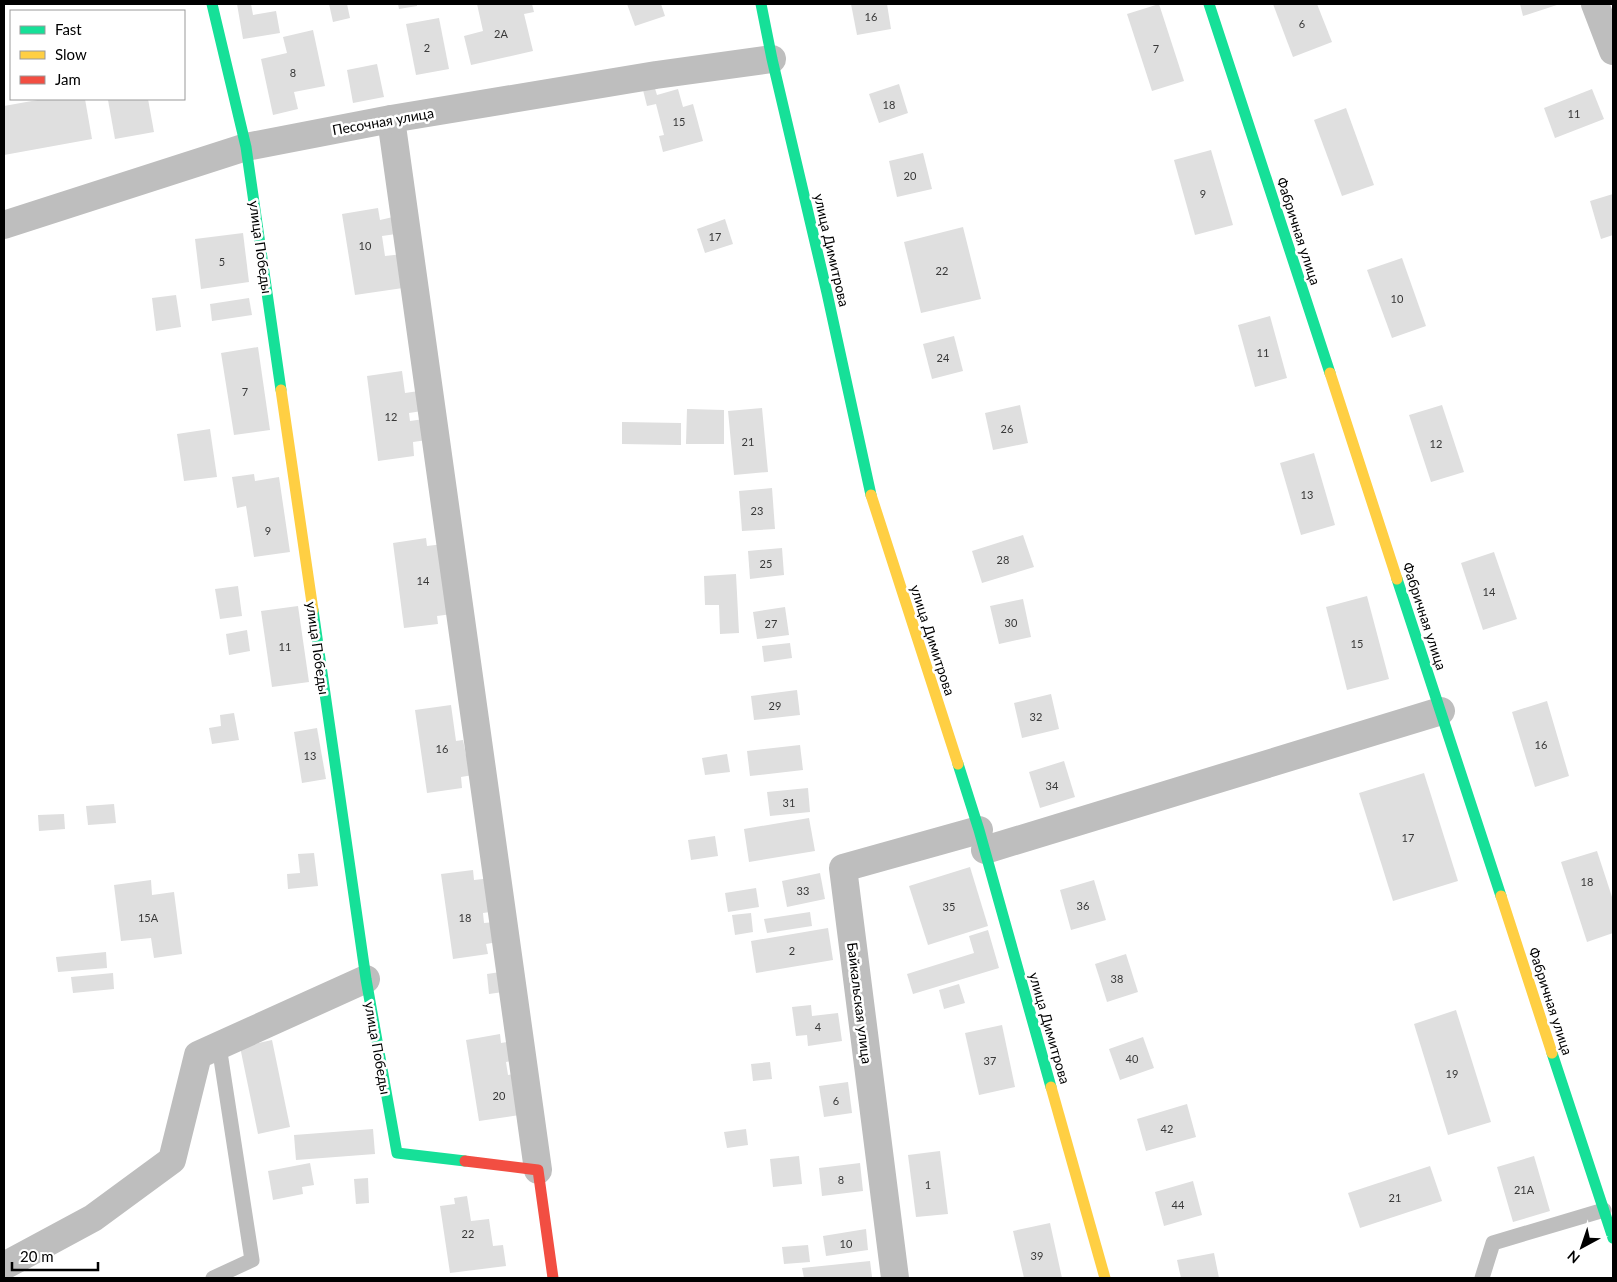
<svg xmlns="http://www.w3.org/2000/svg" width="1617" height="1282" viewBox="0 0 1617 1282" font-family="Lato,sans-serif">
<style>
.building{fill:#dfdfdf}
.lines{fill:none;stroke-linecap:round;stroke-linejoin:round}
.lane{stroke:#bebebe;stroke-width:15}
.street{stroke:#bebebe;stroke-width:28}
.fast{stroke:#16e098;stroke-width:11}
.slow{stroke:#ffcf43;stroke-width:11}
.jam{stroke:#f24e42;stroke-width:11}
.labels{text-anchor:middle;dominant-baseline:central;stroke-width:5;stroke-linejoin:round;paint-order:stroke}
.number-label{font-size:11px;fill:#383838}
.street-label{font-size:14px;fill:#000;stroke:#fff}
</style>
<rect width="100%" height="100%" fill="#fff"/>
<g class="building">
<polygon points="237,4 251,4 253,15 276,11 280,33 243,39"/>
<polygon points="329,4 347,4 350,18 333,22"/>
<polygon points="398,4 417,4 417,6 399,9"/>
<polygon points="477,4 532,4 534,12 524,14 533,51 471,65 464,36 483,31"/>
<polygon points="627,4 661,4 665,16 635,26"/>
<polygon points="851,4 887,4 891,29 857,35"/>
<polygon points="1159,4 1184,81 1152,91 1127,14"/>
<polygon points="1273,4 1317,4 1332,42 1293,57"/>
<polygon points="1520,4 1560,4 1523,16"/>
<polygon points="439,18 449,69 416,75 406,24"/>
<polygon points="313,30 325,86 294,92 298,109 273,115 261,59 287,53 283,37"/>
<polygon points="377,64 384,97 353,103 347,70"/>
<polygon points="652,79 657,95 678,89 683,107 693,104 703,141 663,152 659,136 664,135 656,104 647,106 641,82"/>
<polygon points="899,84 908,113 879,123 869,94"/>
<polygon points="1592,89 1604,119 1555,138 1544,108"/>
<polygon points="43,99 85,99 92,139 4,155 4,106"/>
<polygon points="113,99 148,99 154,132 115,139 108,100"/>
<polygon points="1346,108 1374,185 1342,196 1314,120"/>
<polygon points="1211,150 1233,225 1195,235 1174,160"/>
<polygon points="923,153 932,189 897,197 889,161"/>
<polygon points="1613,194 1613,235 1601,239 1590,201"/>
<polygon points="378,208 380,220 393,217 396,234 382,236 385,256 403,254 403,288 355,295 342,214"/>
<polygon points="725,219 733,244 705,253 697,229"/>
<polygon points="963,227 981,299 921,313 904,242"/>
<polygon points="243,233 249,282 201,289 195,239"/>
<polygon points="1402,258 1426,326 1392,338 1367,270"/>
<polygon points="176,295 181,327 156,331 152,298"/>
<polygon points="249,298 252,315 212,321 210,304"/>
<polygon points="1270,316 1287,378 1255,387 1238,325"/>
<polygon points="954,336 963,371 932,379 923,344"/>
<polygon points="258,347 270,430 234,435 221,353"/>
<polygon points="402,371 405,393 419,391 422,411 409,413 410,421 424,419 427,440 413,442 414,456 378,461 367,376"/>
<polygon points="1020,405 1028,443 993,450 985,413"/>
<polygon points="1442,405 1464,472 1431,482 1409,415"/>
<polygon points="762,408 768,472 734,475 728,411"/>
<polygon points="687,409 724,410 724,444 686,444"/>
<polygon points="622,422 681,423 681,445 622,444"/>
<polygon points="210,429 217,477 184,481 177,434"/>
<polygon points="1314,453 1335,525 1301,535 1280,463"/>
<polygon points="254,474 255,481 279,477 290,552 254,557 246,506 237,508 232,477"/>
<polygon points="772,488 775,529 742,531 739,491"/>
<polygon points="1023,535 1034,567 982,583 972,551"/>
<polygon points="426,538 427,546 443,544 452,614 437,616 438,624 404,628 393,543"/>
<polygon points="782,548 784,575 750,579 748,551"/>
<polygon points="1494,552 1517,619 1483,630 1461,563"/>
<polygon points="736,574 739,633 720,634 719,605 705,605 704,576"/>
<polygon points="238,586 242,616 220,619 215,589"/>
<polygon points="1367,596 1389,679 1347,690 1326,607"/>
<polygon points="1023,599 1031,637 999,644 990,606"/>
<polygon points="298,606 309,682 272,687 261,611"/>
<polygon points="785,607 789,635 757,639 753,612"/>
<polygon points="247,630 250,651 229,655 226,634"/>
<polygon points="790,643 792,658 764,662 762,646"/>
<polygon points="797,690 800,715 754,720 751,696"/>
<polygon points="1051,694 1059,729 1022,738 1014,703"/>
<polygon points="1547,701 1569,776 1535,787 1512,712"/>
<polygon points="451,705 456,741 463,740 466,755 470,755 473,775 461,777 462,788 427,793 415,710"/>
<polygon points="234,713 239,740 212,744 209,728 221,726 220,715"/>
<polygon points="317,728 326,779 302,783 294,732"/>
<polygon points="800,745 803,770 750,776 747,751"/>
<polygon points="727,754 730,772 705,775 702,758"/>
<polygon points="1064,761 1075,797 1040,808 1029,772"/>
<polygon points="1424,773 1458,881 1393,901 1359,793"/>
<polygon points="808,788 810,812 770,816 767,792"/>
<polygon points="114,804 116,823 88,825 86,806"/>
<polygon points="64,814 65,829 39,831 38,815"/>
<polygon points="809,818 815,851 749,862 744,829"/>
<polygon points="715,836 718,856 691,860 688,840"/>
<polygon points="1597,851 1613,900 1613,933 1587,942 1561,862"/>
<polygon points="314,853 318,886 288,889 287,874 300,873 298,854"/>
<polygon points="970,867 988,926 928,945 909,886"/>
<polygon points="473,870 474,880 492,878 497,911 483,913 484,923 495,922 498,942 486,944 488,954 453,959 441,874"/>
<polygon points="820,873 825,899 787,907 782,881"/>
<polygon points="151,880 152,895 174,892 182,954 154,958 151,938 121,941 114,885"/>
<polygon points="1094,880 1106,920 1071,930 1060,890"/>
<polygon points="756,888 759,907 728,912 725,893"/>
<polygon points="810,912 812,926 767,933 764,919"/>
<polygon points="751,913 753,932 735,935 732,915"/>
<polygon points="828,928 833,960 756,973 751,941"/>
<polygon points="988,930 999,968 913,994 907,974 974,953 969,936"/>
<polygon points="106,952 107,968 58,972 56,957"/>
<polygon points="1126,954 1138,992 1107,1002 1095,964"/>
<polygon points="507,971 510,991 489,994 487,974"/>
<polygon points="113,973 114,989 73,993 71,977"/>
<polygon points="959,984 965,1003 944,1009 939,990"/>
<polygon points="811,1005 812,1016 838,1013 842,1041 808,1046 807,1035 796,1036 792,1007"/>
<polygon points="1456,1010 1491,1122 1448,1135 1414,1024"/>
<polygon points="1002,1025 1015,1087 979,1095 965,1033"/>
<polygon points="500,1034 501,1043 513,1041 516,1060 506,1062 508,1075 520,1073 526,1114 479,1121 466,1040"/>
<polygon points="1143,1037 1154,1068 1120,1080 1109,1049"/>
<polygon points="272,1040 290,1127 258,1134 240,1047"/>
<polygon points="770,1062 772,1079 753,1081 751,1064"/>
<polygon points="848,1082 852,1113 824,1117 819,1086"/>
<polygon points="1187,1104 1196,1137 1146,1151 1137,1119"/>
<polygon points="373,1129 375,1154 296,1160 294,1135"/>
<polygon points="746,1129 748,1145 727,1148 724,1132"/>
<polygon points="940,1151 948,1214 916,1217 908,1155"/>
<polygon points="799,1156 802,1184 773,1187 770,1159"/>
<polygon points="1534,1156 1550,1211 1513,1222 1497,1167"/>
<polygon points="310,1163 314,1185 302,1187 303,1194 273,1200 268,1171"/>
<polygon points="860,1163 863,1191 822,1196 819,1168"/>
<polygon points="1430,1166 1442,1201 1360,1228 1348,1193"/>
<polygon points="368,1178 369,1203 356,1204 354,1179"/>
<polygon points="1193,1181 1202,1215 1164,1226 1155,1192"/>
<polygon points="467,1196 471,1221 489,1219 493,1246 503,1245 506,1266 450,1273 440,1206 455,1204 454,1198"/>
<polygon points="1050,1223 1062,1278 1024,1278 1013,1231"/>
<polygon points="866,1229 868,1250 826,1256 823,1236"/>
<polygon points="808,1245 810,1262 784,1264 782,1247"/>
<polygon points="1214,1253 1219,1278 1181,1278 1177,1260"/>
<polygon points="870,1261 872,1277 804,1278 802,1268"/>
</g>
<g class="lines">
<g class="lane">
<polyline points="213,1278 252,1260 219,1046"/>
<polyline points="1482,1278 1493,1243 1604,1210"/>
</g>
<g class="street">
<polyline points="1595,4 1613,51"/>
<polyline points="391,119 538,1170"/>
<polyline points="4,225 246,147 391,119 656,75 772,59"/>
<polyline points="985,850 1441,711"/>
<polyline points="4,1266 93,1218 172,1160 198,1055 366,979"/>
<polyline points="895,1278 843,868 979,830"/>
</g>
<g class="fast">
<polyline points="212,4 246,147 281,390"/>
<polyline points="761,4 772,59 827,293 871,495"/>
<polyline points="1209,4 1330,373"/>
<polyline points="1397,579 1501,896"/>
<polyline points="313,610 366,979 397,1153 465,1161"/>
<polyline points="958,764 979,830 1051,1087"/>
<polyline points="1552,1053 1613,1238"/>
</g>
<g class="slow">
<polyline points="1330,373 1397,579"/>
<polyline points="281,390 313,610"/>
<polyline points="871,495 958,764"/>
<polyline points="1501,896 1552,1053"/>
<polyline points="1051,1087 1105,1278"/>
</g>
<polyline class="jam" points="465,1161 538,1170 553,1278"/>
</g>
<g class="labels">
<g class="number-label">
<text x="871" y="16">16</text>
<text x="1302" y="23">6</text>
<text x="501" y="33">2А</text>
<text x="427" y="47">2</text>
<text x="1156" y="48">7</text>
<text x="293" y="72">8</text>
<text x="889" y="104">18</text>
<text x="1574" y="113">11</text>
<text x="679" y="121">15</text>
<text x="910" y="175">20</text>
<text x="1203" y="193">9</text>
<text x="715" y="236">17</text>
<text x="365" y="245">10</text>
<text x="222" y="261">5</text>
<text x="942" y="270">22</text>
<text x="1397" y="298">10</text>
<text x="1263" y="352">11</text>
<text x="943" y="357">24</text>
<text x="245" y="391">7</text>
<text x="391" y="416">12</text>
<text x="1007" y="428">26</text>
<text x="748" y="441">21</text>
<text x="1436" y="443">12</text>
<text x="1307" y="494">13</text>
<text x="757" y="510">23</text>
<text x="268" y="530">9</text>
<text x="1003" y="559">28</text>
<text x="766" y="563">25</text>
<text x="423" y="580">14</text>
<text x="1489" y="591">14</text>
<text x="1011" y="622">30</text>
<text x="771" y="623">27</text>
<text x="1357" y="643">15</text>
<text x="285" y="646">11</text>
<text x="775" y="705">29</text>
<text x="1036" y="716">32</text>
<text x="1541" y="744">16</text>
<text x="442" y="748">16</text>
<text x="310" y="755">13</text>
<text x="1052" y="785">34</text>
<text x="789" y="802">31</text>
<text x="1408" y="837">17</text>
<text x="1587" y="881">18</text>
<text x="803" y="890">33</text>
<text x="1083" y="905">36</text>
<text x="949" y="906">35</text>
<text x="148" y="917">15А</text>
<text x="465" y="917">18</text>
<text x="792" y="950">2</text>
<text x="1117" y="978">38</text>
<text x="818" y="1026">4</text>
<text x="1132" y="1058">40</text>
<text x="990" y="1060">37</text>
<text x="1452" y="1073">19</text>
<text x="499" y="1095">20</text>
<text x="836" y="1100">6</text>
<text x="1167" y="1128">42</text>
<text x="841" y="1179">8</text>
<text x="928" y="1184">1</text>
<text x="1524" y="1189">21А</text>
<text x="1395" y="1197">21</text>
<text x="1178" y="1204">44</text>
<text x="468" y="1233">22</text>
<text x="846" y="1243">10</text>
<text x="1037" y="1255">39</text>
</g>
<g class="street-label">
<text transform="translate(383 121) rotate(-10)">Песочная улица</text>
<text transform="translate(1299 231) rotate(72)">Фабричная улица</text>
<text transform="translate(261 247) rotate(82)">улица Победы</text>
<text transform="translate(832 250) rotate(77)">улица Димитрова</text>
<text transform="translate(1425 616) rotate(72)">Фабричная улица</text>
<text transform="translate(933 640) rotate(72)">улица Димитрова</text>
<text transform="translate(318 648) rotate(82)">улица Победы</text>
<text transform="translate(1551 1001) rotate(72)">Фабричная улица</text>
<text transform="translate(860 1003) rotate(83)">Байкальская улица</text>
<text transform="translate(1050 1028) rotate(74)">улица Димитрова</text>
<text transform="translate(378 1048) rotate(80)">улица Победы</text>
</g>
</g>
<rect width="1617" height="1282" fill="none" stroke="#000000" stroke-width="10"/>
<rect x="10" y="10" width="175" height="90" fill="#ffffff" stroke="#999999"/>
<rect x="20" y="26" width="25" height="8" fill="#16e098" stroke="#999999"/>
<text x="55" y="35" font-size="15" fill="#000000">Fast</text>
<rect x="20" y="51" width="25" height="8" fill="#ffcf43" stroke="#999999"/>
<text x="55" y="60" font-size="15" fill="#000000">Slow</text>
<rect x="20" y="76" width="25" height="8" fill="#f24e42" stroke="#999999"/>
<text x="55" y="85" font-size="15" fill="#000000">Jam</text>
<g transform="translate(1582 1247) rotate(220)" stroke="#ffffff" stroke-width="4" paint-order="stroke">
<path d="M0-4L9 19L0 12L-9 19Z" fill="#000000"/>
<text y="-8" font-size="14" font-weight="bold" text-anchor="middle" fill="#000000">N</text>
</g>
<path d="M12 1262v8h86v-8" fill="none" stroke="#000000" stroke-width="2.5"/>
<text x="20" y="1262" font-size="15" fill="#000000" stroke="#ffffff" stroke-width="4" paint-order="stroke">20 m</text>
</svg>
